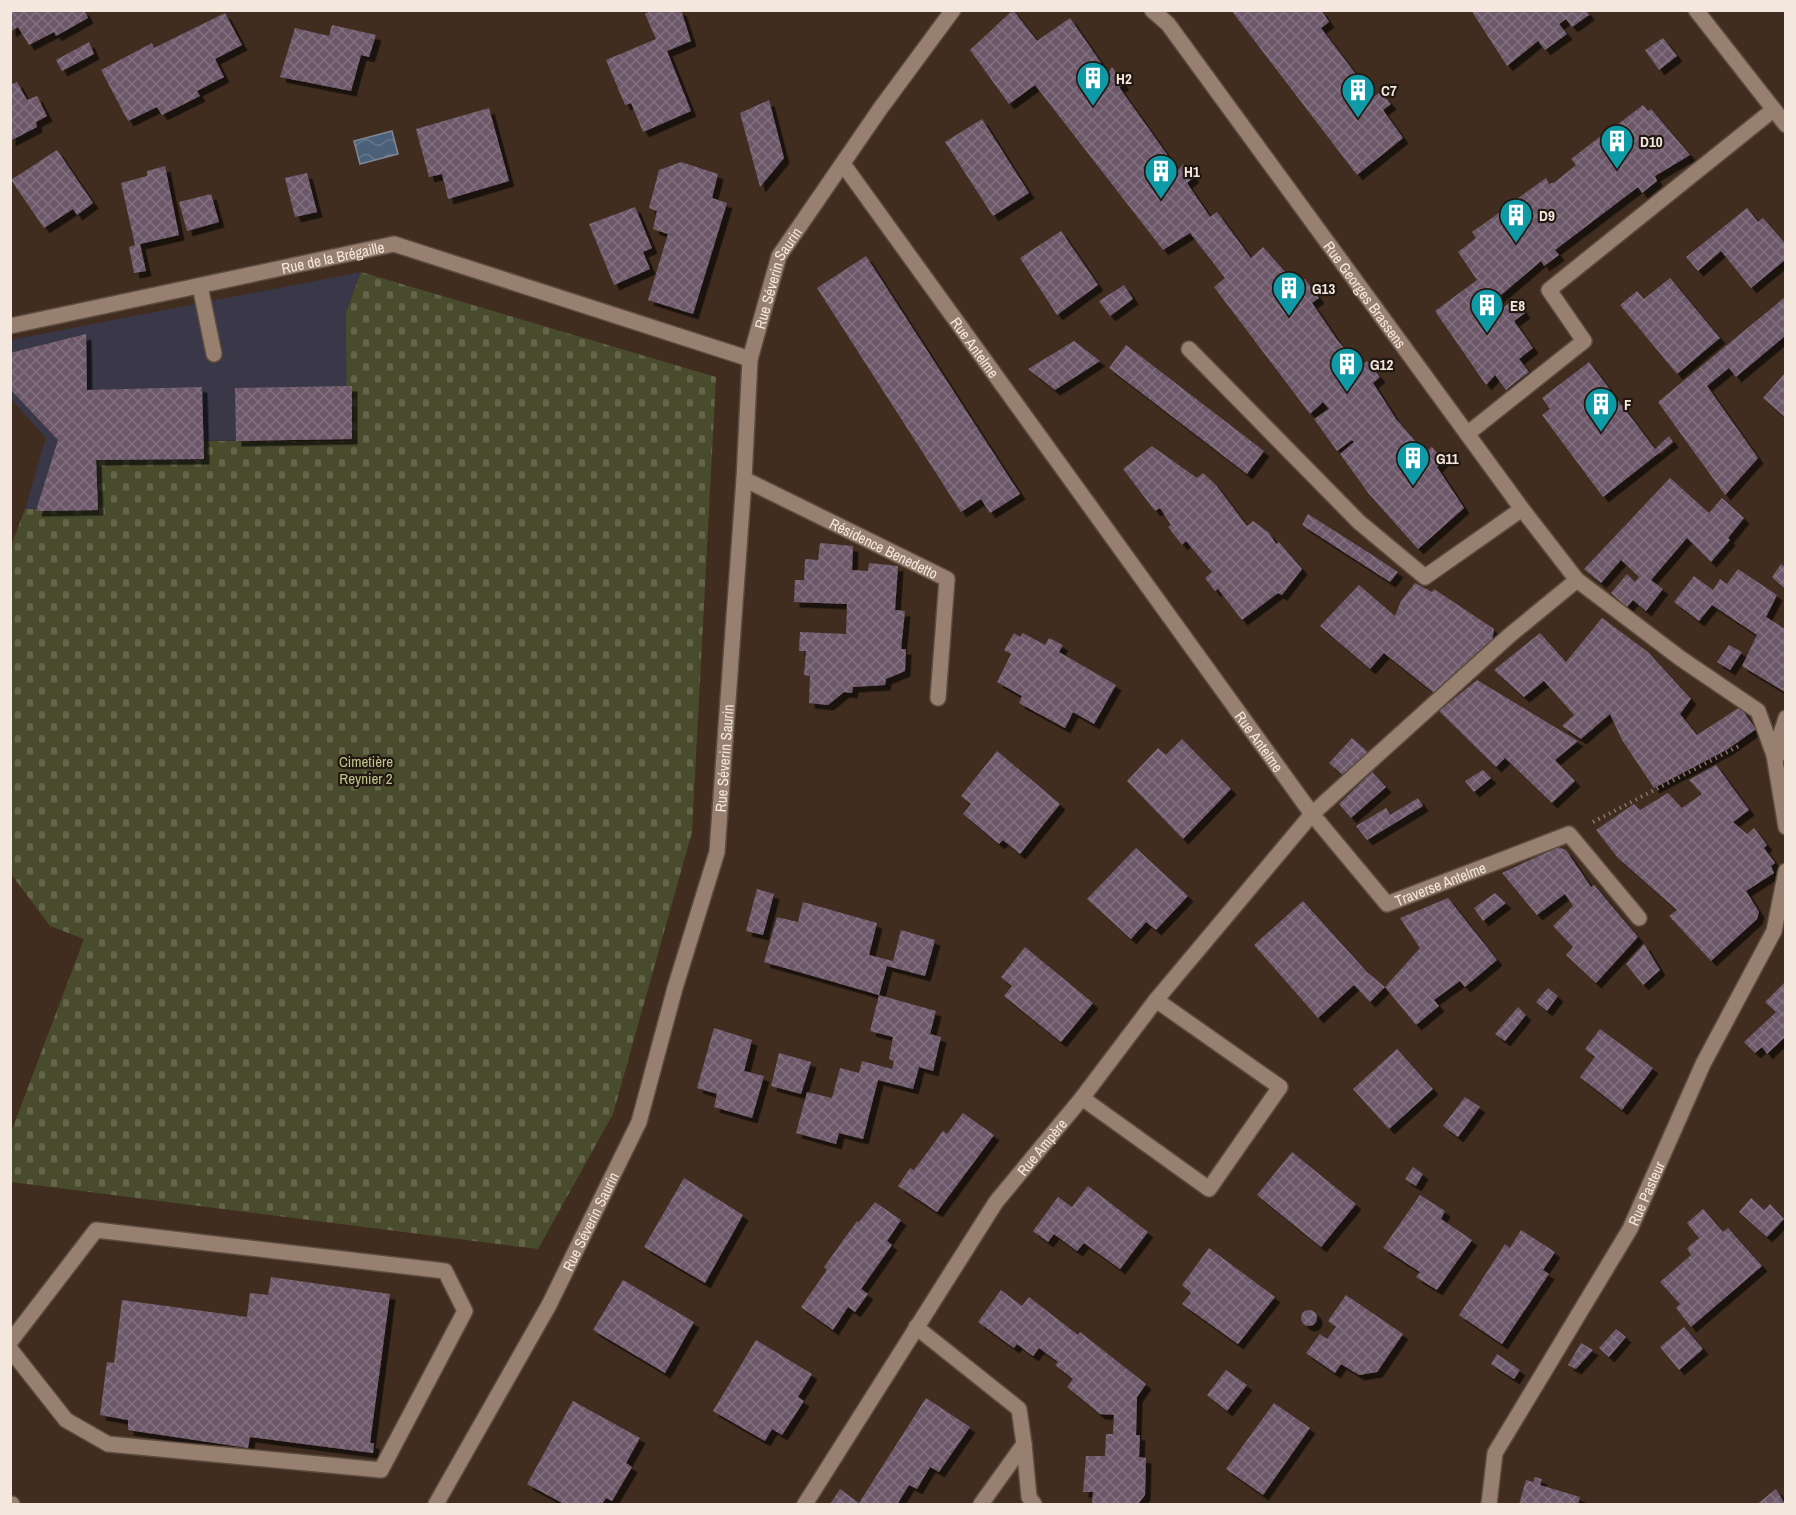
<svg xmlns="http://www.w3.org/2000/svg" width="1796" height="1515" viewBox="0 0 1796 1515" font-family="'Archivo Narrow',sans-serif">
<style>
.industrial{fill:#393748}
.cemetery{fill:url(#cemetery-stones)}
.water{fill:url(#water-waves);stroke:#7e8897;stroke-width:1.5}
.building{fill:url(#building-cross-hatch);filter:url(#shadow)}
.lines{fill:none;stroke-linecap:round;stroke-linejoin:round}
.service-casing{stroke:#5c4c3f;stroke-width:18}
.minor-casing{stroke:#5c4c3f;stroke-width:18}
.tertiary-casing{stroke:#5c4c3f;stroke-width:18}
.path{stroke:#87766a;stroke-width:4;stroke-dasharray:1.5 4.5;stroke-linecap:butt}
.service{stroke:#97806f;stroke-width:15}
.minor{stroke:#97806f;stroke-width:15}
.tertiary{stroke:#97806f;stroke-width:15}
.labels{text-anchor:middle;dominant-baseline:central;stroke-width:4.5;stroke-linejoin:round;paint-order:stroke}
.poi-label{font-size:15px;font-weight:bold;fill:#f4e7de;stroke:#211811;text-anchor:start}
.street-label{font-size:15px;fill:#f4e7de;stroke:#211811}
.park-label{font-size:15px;fill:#c1c58b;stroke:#211811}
</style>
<defs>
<pattern id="cemetery-stones" width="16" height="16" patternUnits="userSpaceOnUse" patternTransform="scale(1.5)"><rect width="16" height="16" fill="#494b2d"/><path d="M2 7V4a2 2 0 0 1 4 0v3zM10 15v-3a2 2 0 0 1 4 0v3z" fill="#64654b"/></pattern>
<pattern id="water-waves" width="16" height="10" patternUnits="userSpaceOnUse" patternTransform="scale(1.5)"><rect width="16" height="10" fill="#4b6079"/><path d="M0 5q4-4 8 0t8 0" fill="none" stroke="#66778c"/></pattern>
<pattern id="building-cross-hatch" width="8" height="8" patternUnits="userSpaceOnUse" patternTransform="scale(1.5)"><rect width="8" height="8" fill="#6d596b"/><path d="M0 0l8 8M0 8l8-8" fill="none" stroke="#827180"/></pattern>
<filter id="shadow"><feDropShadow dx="5.5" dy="5.5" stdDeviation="0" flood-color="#0009"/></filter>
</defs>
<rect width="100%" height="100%" fill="#412d1f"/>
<polygon class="industrial" points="361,272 346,312 352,439 198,441 199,460 97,460 98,510 25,509 46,438 11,399 10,340"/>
<polygon class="cemetery" points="361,272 716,377 692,832 613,1114 538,1249 11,1182 10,1135 84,939 50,926 11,874 10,549 25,509 93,510 91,460 199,460 198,441 347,441 346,312"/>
<polygon class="water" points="392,131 398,154 360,164 354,141"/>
<g class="building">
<polygon points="10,10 84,10 88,18 56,36 54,32 29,45 18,27 10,32"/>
<polygon points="652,10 681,10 691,41 667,51 691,111 643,132 631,103 625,105 606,60 656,39 645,14"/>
<polygon points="1013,10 1037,41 1070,18 1108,73 1112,67 1124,85 1119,87 1178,170 1183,164 1194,177 1187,183 1210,217 1217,212 1251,258 1263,247 1297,285 1305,279 1319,298 1312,303 1338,341 1360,367 1367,361 1380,377 1373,383 1396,419 1425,452 1432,447 1443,461 1437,467 1464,508 1418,549 1369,494 1340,454 1354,442 1352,440 1337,451 1314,419 1329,409 1323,402 1310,414 1214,287 1225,278 1190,233 1163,250 1035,85 1009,104 970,50"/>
<polygon points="1231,10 1321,10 1329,22 1321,28 1373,97 1381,92 1391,104 1383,110 1403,138 1357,175"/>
<polygon points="1471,10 1586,10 1589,15 1572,27 1566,19 1559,24 1567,34 1545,50 1538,41 1507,66"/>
<polygon points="225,13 242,45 215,59 224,77 197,91 200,96 162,115 157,107 128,121 101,70 152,43 154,48"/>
<polygon points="332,25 376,35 369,57 361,55 351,91 280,77 295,28 329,36"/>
<polygon points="1663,38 1677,56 1659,70 1645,50"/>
<polygon points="89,42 94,54 62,71 56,60"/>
<polygon points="17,82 27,100 37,96 47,116 36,122 37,127 10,141 10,85"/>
<polygon points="769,100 784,158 760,187 740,113"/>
<polygon points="1643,105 1648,111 1651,109 1690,155 1655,176 1657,181 1642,193 1638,187 1555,250 1559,255 1544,266 1541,261 1494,301 1502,309 1515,298 1525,313 1514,321 1533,348 1519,359 1529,372 1506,390 1495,375 1486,385 1435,311 1477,280 1458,252 1476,238 1472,232 1503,210 1506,216 1517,208 1514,201 1546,178 1549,184 1555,182 1576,165 1571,159 1602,135 1608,141 1617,134 1613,128"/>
<polygon points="489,108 509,181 448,199 442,174 429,177 416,129"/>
<polygon points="982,119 1029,193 993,216 945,142"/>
<polygon points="57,150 93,203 77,215 73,209 44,228 11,180"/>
<polygon points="681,162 718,174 712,198 727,203 693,314 648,300 668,234 653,229 657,211 649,208 659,170"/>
<polygon points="165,166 179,235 140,244 146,271 134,273 129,247 135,245 121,183 147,176 147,171"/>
<polygon points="307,173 317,212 295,217 285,178"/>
<polygon points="211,194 219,222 187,231 179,202"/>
<polygon points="635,207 652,248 643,252 650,269 614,285 589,224"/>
<polygon points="1747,208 1758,222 1763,218 1785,243 1785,260 1751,288 1721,251 1698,271 1686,257"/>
<polygon points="1061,231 1098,285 1057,315 1020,258"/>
<polygon points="866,256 1020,494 990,513 981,499 961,512 817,288"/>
<polygon points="1670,278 1720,338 1677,374 1620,305 1637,291 1644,299"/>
<polygon points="1124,285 1133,299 1110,316 1099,301"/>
<polygon points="1785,297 1785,336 1736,377 1729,368 1707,386 1758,458 1725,495 1658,402"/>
<polygon points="86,334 87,390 202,387 204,459 96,460 98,510 36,511 58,440 10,389 10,353"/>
<polygon points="1074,341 1100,361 1055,390 1028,369"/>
<polygon points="1126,345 1264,451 1247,474 1109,368"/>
<polygon points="1589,362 1655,449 1669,436 1673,442 1603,497 1542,415 1550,409 1542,398"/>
<polygon points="1785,373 1785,417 1763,398"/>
<polygon points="352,386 352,439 236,441 235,388"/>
<polygon points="1152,446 1197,478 1203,473 1216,485 1247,526 1253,521 1269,533 1276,544 1279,542 1302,569 1282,595 1278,593 1242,620 1218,589 1215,591 1205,578 1212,572 1186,541 1182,545 1168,527 1171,525 1160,508 1155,511 1123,469"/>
<polygon points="1670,478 1709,513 1722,498 1744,518 1728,538 1730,540 1711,562 1687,538 1651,580 1663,589 1646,611 1633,600 1627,607 1611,593 1627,574 1635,582 1639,577 1621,560 1601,583 1584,569"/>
<polygon points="1308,514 1366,551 1398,572 1390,582 1302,525"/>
<polygon points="820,543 853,546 852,570 868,571 869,563 898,566 895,610 905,611 901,649 906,649 905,671 886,679 885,685 853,687 852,693 844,692 828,705 809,703 810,676 804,675 806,651 799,651 800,632 846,634 847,604 794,602 795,580 804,580 805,559 818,560"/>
<polygon points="1781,564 1785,567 1785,589 1772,577"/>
<polygon points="1738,569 1777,595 1766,617 1785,629 1785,692 1742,666 1757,635 1712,605 1699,621 1674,602 1694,576 1713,590 1720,579 1727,584"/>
<polygon points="1415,583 1432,592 1434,589 1494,629 1491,649 1438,696 1384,653 1370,669 1320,626 1359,585 1395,616 1401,601"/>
<polygon points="1602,618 1648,652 1691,699 1680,714 1697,735 1740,707 1756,729 1728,749 1654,788 1622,740 1610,714 1581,739 1562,726 1574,715 1544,681 1524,697 1494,670 1540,633 1566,662"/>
<polygon points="1014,633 1020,637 1023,633 1045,645 1049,638 1063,645 1059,652 1116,685 1094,724 1073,712 1065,728 1019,703 1022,696 997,682 1011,654 1004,650"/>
<polygon points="1729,645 1742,652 1730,670 1717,662"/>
<polygon points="1477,680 1578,741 1555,760 1575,781 1552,803 1505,758 1496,767 1439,711"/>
<polygon points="1352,738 1370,754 1345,777 1329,763"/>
<polygon points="1182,739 1231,789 1183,839 1127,781 1158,748 1166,755"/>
<polygon points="997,751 1060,804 1020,854 1003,840 999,844 963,814 971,804 961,796"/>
<polygon points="1716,765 1749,810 1733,822 1747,834 1754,828 1767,845 1764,848 1775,863 1771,866 1774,873 1746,891 1759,912 1757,919 1711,961 1669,916 1677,910 1618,858 1596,830 1634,804 1640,810 1668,793 1682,808 1702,794 1689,780"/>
<polygon points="1483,770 1491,778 1474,792 1465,781"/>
<polygon points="1372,772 1386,787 1351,818 1339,804"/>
<polygon points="1418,798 1423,806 1367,840 1356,826 1386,808 1390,815"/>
<polygon points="1558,847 1566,850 1591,887 1594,885 1638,937 1596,983 1566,955 1573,947 1553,926 1573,906 1565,894 1537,915 1502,873"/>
<polygon points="1136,848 1188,896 1156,930 1146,922 1131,939 1087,899"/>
<polygon points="757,889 774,894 763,935 746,931"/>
<polygon points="1495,893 1506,903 1483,921 1474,908"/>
<polygon points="1448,898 1497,960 1465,987 1460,981 1434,1000 1439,1006 1416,1025 1385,987 1420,948 1400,918"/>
<polygon points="1303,901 1367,972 1385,987 1370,1002 1354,985 1318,1018 1254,945"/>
<polygon points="803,902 877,923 869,955 893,961 901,930 935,940 925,976 887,966 879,995 764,962 777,917 798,922"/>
<polygon points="1644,944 1660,970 1643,985 1626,964"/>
<polygon points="1025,947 1093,1003 1061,1042 1004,996 1012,986 1001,977"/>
<polygon points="1785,982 1785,1037 1767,1054 1762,1047 1755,1053 1744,1042 1776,1012 1765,1002"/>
<polygon points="1548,988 1558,996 1547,1011 1536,1002"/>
<polygon points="879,995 936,1011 930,1034 941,1037 933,1071 919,1067 913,1089 878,1080 863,1139 839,1133 836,1144 796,1133 807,1092 832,1098 840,1068 859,1073 862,1061 892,1069 894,1061 889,1059 893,1037 870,1031"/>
<polygon points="1518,1007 1526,1015 1505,1041 1495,1034"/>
<polygon points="714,1028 752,1040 744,1071 764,1076 752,1118 714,1107 717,1094 697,1088"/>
<polygon points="1600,1029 1653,1068 1622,1110 1580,1077 1595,1057 1585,1049"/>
<polygon points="1397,1049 1433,1089 1389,1129 1353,1089"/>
<polygon points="779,1053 811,1062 801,1094 771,1086"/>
<polygon points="1465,1097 1480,1107 1458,1137 1443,1126"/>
<polygon points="963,1113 994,1135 937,1212 898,1186 910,1168 914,1170 943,1131 947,1134"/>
<polygon points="1292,1152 1356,1204 1321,1247 1257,1195"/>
<polygon points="1413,1167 1423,1174 1416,1186 1405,1179"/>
<polygon points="684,1178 743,1215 705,1283 644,1247"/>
<polygon points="1088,1186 1148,1232 1120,1269 1084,1243 1077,1251 1054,1234 1048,1242 1033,1231 1058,1197 1072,1207"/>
<polygon points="1420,1195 1445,1211 1441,1219 1472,1240 1437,1290 1416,1277 1420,1272 1383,1248"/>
<polygon points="1751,1198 1764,1210 1770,1204 1784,1219 1767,1237 1739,1212"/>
<polygon points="875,1202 901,1220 887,1241 892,1245 861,1289 868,1294 855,1312 848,1307 833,1330 801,1307 827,1270 824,1267 857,1221 859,1222"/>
<polygon points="1703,1209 1723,1232 1728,1228 1762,1266 1691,1327 1676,1308 1680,1304 1660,1282 1691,1255 1687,1248 1699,1238 1687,1223"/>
<polygon points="1521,1230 1555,1252 1543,1270 1549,1274 1502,1344 1459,1315 1505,1244 1510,1248"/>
<polygon points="1209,1248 1275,1297 1238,1344 1182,1304 1191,1293 1182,1285"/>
<polygon points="271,1277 390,1294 370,1443 374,1443 373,1453 250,1437 248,1448 128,1430 128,1420 100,1415 107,1362 114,1363 122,1300 247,1317 250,1293 268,1295"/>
<polygon points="623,1280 694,1322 665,1373 593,1330"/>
<polygon points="1001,1290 1022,1306 1029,1297 1078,1335 1080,1332 1146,1384 1137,1397 1136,1435 1140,1435 1139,1457 1146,1458 1145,1495 1138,1504 1092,1504 1093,1492 1083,1492 1086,1456 1105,1456 1106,1434 1113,1434 1114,1415 1100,1414 1067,1387 1073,1379 1055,1365 1058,1362 1039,1348 1033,1356 1017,1344 1014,1348 978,1322"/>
<polygon points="1346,1295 1403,1334 1377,1372 1359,1375 1341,1364 1335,1373 1306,1353 1320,1334 1327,1339 1336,1327 1328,1321"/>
<circle cx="1309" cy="1318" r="8"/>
<polygon points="1684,1327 1703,1349 1679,1370 1660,1347"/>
<polygon points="1616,1329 1626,1337 1609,1357 1599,1348"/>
<polygon points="756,1340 812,1374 798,1397 804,1401 782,1435 772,1429 765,1441 713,1411"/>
<polygon points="1581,1343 1593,1350 1576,1369 1568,1365"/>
<polygon points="1497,1354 1520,1370 1514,1379 1491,1364"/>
<polygon points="1226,1370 1247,1385 1227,1411 1207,1395"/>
<polygon points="926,1398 970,1427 939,1472 930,1467 917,1489 909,1485 898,1503 900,1504 830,1504 840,1489 859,1503"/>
<polygon points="573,1401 640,1438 626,1463 632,1467 612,1501 606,1498 602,1504 564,1504 527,1484"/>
<polygon points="1274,1403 1310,1428 1263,1495 1226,1469"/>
<polygon points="1535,1477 1542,1479 1540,1485 1580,1497 1578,1504 1519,1504 1526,1480 1533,1482"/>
<polygon points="1776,1489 1785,1504 1757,1504"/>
</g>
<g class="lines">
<g class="service-casing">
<g id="service">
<polyline points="200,286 214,354"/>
<polyline points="1189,349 1359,522 1425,577 1522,509"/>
<polyline points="1467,434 1584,341 1549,290 1773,110"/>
<path id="s1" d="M744 479 947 579 938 698"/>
<polyline points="916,1327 1019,1409 1024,1444 981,1504"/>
<polyline points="10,1342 96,1230 445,1271 465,1311 381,1470 108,1444 66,1420 10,1349"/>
<polyline points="1024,1444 1029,1497 1034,1504"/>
</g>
</g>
<g class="minor-casing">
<g id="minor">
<path id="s2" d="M1152 10 1168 24 1522 509 1577 580"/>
<polyline points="1696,10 1786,125"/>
<path id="s3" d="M843 164 1312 814 1510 635 1577 580 1680 658 1758 711 1774 755 1786 752"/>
<path id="s4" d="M10 326 394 244 750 359"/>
<polyline points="1786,718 1774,755 1786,827"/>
<polyline points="1082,1098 1209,1189 1280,1087 1156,1000"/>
<path id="s5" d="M805 1504 996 1202 1082 1098 1156 1000 1312 814 1387 904 1569 834 1639 918"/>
<path id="s6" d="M1489 1504 1495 1453 1630 1229 1703 1064 1774 931 1786 871"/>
</g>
</g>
<g class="tertiary-casing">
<g id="tertiary">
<polyline points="10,1504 12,1504"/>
<path id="s7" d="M436 1504 549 1305 639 1122 675 988 717 852 744 479 750 359 779 256 880 109 953 10"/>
</g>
</g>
<polyline class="path" points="1593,822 1741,745"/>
<use href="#service" class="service"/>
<use href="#minor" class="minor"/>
<use href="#tertiary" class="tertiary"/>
</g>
<defs>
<g id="building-pin" transform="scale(1.725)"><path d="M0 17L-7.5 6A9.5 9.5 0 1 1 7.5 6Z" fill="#0f9aa8" stroke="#211811"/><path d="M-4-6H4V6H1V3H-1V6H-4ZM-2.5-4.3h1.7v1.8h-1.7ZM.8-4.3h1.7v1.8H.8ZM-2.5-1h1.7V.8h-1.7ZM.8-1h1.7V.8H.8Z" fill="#fff"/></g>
</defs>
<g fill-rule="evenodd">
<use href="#building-pin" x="1093" y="78"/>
<use href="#building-pin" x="1358" y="90"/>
<use href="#building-pin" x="1617" y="141"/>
<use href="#building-pin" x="1161" y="171"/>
<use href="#building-pin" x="1516" y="215"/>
<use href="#building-pin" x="1289" y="288"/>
<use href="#building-pin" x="1487" y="305"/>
<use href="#building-pin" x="1347" y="364"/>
<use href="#building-pin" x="1601" y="404"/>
<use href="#building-pin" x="1413" y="458"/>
</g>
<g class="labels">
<g class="poi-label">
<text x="1116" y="78">H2</text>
<text x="1381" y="90">C7</text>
<text x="1640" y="141">D10</text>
<text x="1184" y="171">H1</text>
<text x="1539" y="215">D9</text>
<text x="1312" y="288">G13</text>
<text x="1510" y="305">E8</text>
<text x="1370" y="364">G12</text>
<text x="1624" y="404">F</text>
<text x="1436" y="458">G11</text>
</g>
<g class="street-label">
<text stroke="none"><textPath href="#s4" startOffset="330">Rue de la Brégaille</textPath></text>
<text stroke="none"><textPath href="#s7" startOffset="1294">Rue Séverin Saurin</textPath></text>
<text stroke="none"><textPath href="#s2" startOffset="356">Rue Georges Brassens</textPath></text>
<text stroke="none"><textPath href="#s3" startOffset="226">Rue Antelme</textPath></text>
<text stroke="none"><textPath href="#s1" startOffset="156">Résidence Benedetto</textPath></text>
<text stroke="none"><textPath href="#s3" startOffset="712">Rue Antelme</textPath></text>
<text stroke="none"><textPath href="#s7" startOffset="808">Rue Séverin Saurin</textPath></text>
<text stroke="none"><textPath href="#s5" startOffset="1032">Traverse Antelme</textPath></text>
<text stroke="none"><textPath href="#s5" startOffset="429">Rue Ampère</textPath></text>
<text stroke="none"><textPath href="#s6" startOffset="352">Rue Pasteur</textPath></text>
<text stroke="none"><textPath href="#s7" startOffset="322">Rue Séverin Saurin</textPath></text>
</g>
<g class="park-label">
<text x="366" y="761">Cimetière<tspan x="366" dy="17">Reynier 2</tspan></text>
</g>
</g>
<rect width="1796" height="1515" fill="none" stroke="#f4e7de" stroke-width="24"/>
</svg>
